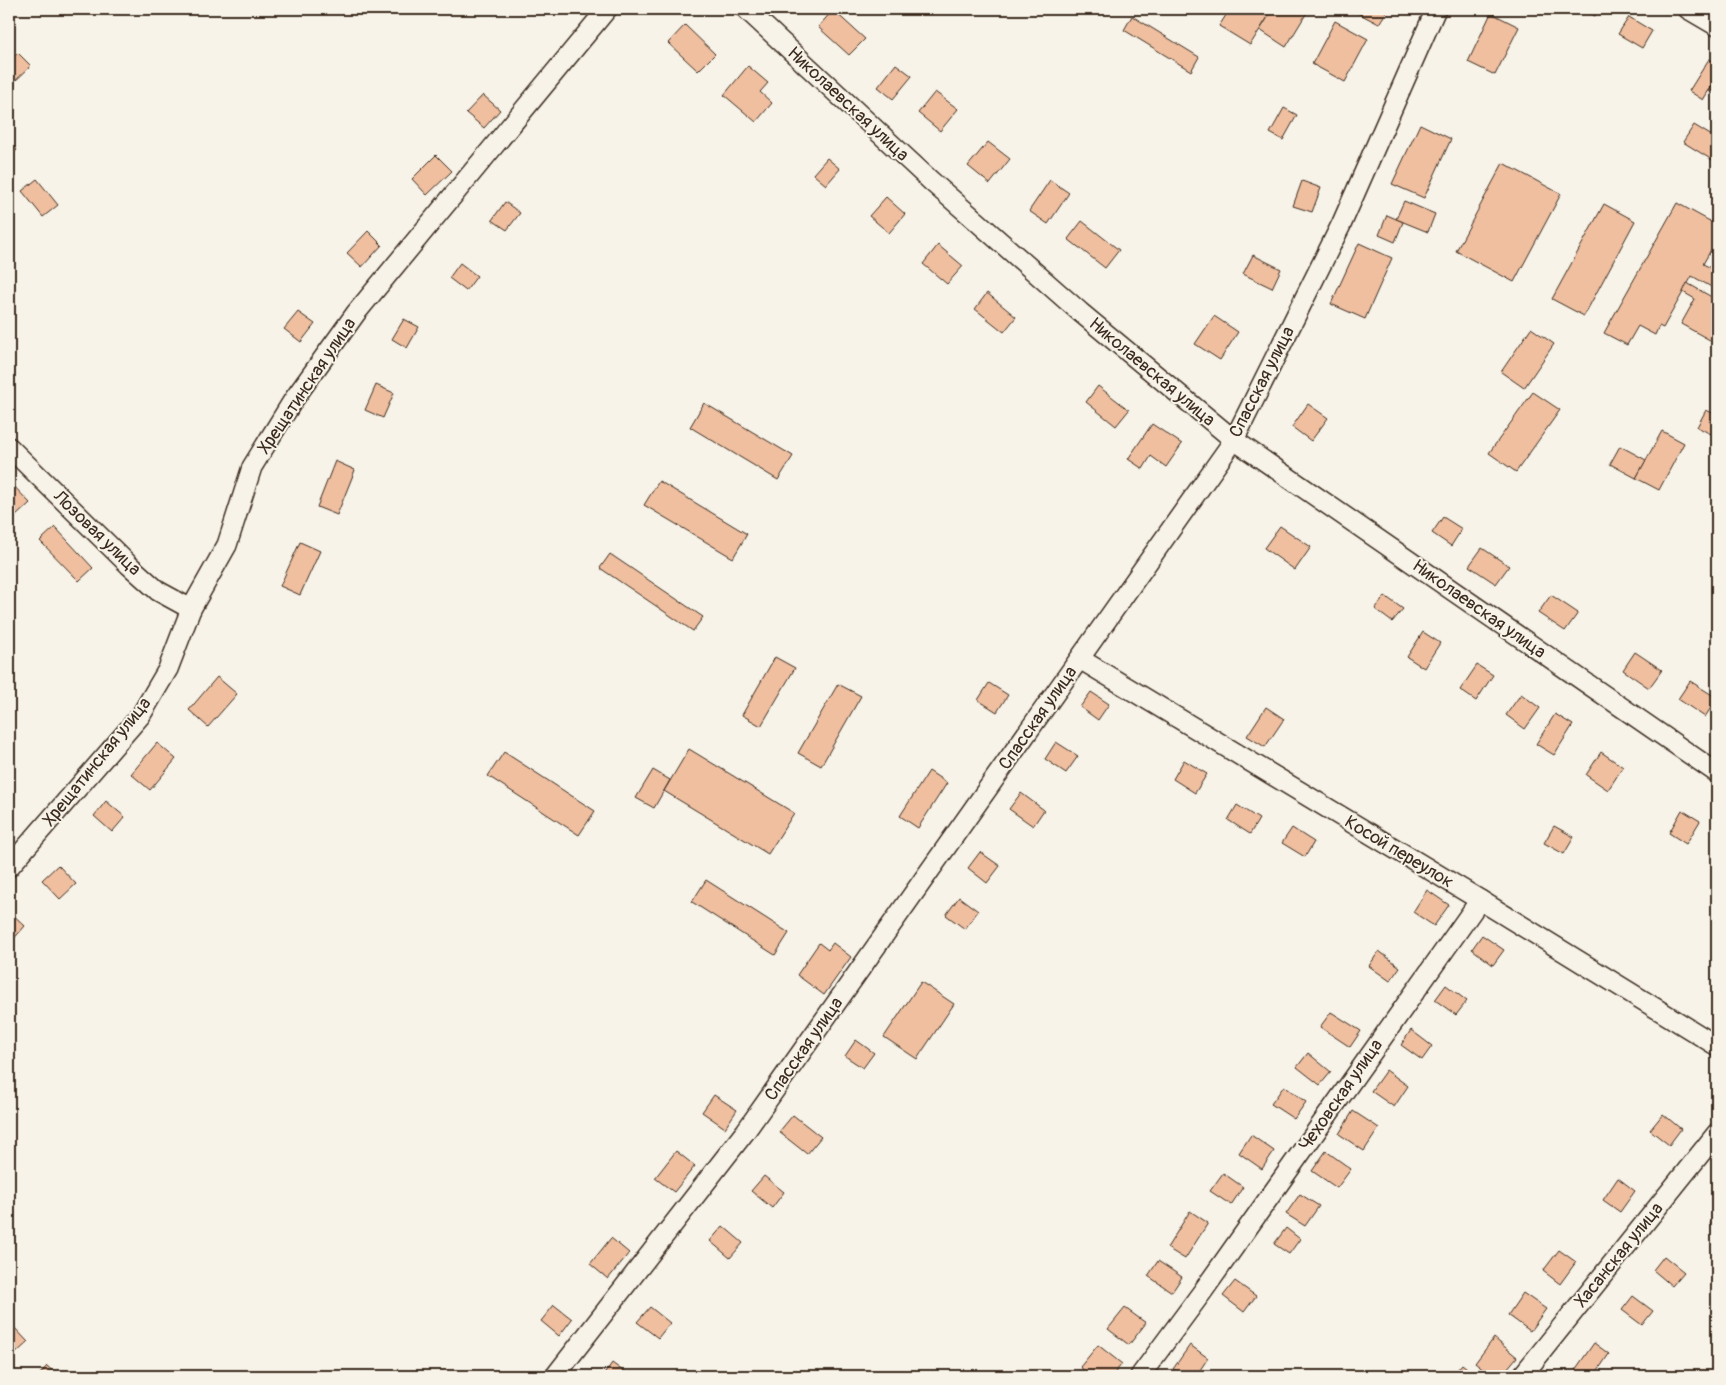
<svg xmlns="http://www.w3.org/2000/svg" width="1726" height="1385" viewBox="0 0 1726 1385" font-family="Pangolin,sans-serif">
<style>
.building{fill:#efbfa0;stroke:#3b2a1e}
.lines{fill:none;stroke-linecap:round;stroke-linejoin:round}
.street-casing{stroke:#3b2a1e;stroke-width:22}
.street{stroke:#f7f3e8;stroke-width:19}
.labels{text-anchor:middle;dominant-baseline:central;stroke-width:4;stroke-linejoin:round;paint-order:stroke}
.street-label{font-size:18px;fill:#3b2a1e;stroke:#f7f3e8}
</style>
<rect width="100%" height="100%" fill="#f7f3e8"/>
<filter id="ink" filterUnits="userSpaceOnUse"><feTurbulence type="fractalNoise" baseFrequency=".02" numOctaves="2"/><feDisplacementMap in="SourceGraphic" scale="10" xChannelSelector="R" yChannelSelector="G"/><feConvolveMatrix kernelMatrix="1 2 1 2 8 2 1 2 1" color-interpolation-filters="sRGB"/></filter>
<g filter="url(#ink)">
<g class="building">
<polygon points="1230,9 1273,9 1250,45 1219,26"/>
<polygon points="1273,9 1309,9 1286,47 1260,30"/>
<polygon points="1350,9 1388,9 1379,24"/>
<polygon points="1582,9 1599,9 1595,16"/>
<polygon points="833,10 865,39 849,55 818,27"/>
<polygon points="1491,13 1519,27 1495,75 1468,62"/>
<polygon points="1132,16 1199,57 1191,71 1124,30"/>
<polygon points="1629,17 1652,31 1642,48 1618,34"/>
<polygon points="1335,21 1368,39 1345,82 1312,64"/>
<polygon points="685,25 715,54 698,71 668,43"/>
<polygon points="18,53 31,66 12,84 9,81 9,61"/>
<polygon points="1709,59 1717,63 1717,77 1703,100 1689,91"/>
<polygon points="896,64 912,76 893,99 878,87"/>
<polygon points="748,66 768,83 760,92 772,103 756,122 724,95"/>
<polygon points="1717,77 1717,96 1709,91"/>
<polygon points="935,92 958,109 940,131 918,113"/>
<polygon points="483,95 500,110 484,128 466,113"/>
<polygon points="1284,108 1297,115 1283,140 1270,133"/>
<polygon points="1420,124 1451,139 1424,198 1392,184"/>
<polygon points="1694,125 1717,139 1717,163 1683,142"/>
<polygon points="9,141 17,150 9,158"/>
<polygon points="988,142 1010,159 990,184 968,166"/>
<polygon points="436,155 452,171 427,195 412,179"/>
<polygon points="827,158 840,169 826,185 813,174"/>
<polygon points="1503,163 1561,194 1514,282 1456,251"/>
<polygon points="37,179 58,205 43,217 22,191"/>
<polygon points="1050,180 1069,193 1048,224 1029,211"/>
<polygon points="1302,181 1321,188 1312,212 1293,206"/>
<polygon points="886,197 905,214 889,233 869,216"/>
<polygon points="1404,201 1435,214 1428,232 1396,219"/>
<polygon points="505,202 520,213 507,230 492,220"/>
<polygon points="1677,203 1717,225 1717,239 1703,264 1717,271 1717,286 1715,289 1692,276 1663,328 1659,326 1655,335 1638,326 1627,345 1604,333"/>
<polygon points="1604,204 1635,221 1584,316 1552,299"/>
<polygon points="1387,215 1403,222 1395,242 1379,235"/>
<polygon points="1082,221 1119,250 1105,268 1068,239"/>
<polygon points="368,231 382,245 362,267 347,253"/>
<polygon points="1359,243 1392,258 1365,319 1331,304"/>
<polygon points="938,245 963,266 947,284 923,264"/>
<polygon points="1253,255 1281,269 1272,288 1243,274"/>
<polygon points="460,263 477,276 466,291 449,278"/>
<polygon points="1687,283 1717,300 1717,344 1681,324 1695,299 1683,292"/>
<polygon points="987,293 1016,317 1004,332 975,309"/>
<polygon points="298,312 315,324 301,342 284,329"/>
<polygon points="1214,316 1238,332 1220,360 1195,344"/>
<polygon points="404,319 419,327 407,348 392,339"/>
<polygon points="1531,328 1554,344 1524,388 1501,372"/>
<polygon points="376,385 394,393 383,418 365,410"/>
<polygon points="1098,386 1129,410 1116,426 1086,402"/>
<polygon points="1533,392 1560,410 1516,472 1489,453"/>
<polygon points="704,403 793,456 778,480 690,427"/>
<polygon points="1308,404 1328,418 1311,441 1292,427"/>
<polygon points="1706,410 1717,415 1717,421 1711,434 1697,427"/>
<polygon points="1152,424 1182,444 1166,467 1151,456 1143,469 1128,459"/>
<polygon points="1662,431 1684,443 1659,490 1636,478"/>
<polygon points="1620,446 1646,460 1636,478 1610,464"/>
<polygon points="335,461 355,470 337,515 317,507"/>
<polygon points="9,481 30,503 15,517 9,510"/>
<polygon points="659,481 747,534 733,558 644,505"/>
<polygon points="1443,517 1462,529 1451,546 1432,533"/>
<polygon points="1280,526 1311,547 1295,570 1264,548"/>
<polygon points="55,527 93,568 79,581 40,541"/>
<polygon points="300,542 320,551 300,595 280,586"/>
<polygon points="1482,548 1509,566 1496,584 1469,566"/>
<polygon points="610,554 703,617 693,631 600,568"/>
<polygon points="1551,595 1578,613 1565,631 1538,613"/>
<polygon points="1385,596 1403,609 1392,622 1375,609"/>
<polygon points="1423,632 1440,643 1424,668 1407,657"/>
<polygon points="1635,652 1662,670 1649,688 1623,670"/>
<polygon points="775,657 795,668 761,726 742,715"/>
<polygon points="1477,665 1493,675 1476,701 1460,690"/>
<polygon points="217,677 237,694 208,727 189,710"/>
<polygon points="1690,681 1717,698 1705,717 1678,699"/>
<polygon points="989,683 1008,695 997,712 978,700"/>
<polygon points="838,684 861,696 821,766 798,753"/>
<polygon points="1091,692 1109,704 1098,720 1080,707"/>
<polygon points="1521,694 1540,708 1525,729 1506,715"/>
<polygon points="1266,707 1284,719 1265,747 1247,736"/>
<polygon points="1555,714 1573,725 1554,755 1536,744"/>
<polygon points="1056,742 1078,756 1066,773 1045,759"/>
<polygon points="157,743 176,759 150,790 131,774"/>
<polygon points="689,749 794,813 768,854 664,791"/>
<polygon points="504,752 595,811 579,835 488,776"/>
<polygon points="1601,752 1623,767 1608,790 1586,775"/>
<polygon points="1184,760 1207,774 1195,793 1173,779"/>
<polygon points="653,770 670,780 654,808 636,798"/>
<polygon points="929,771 947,783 918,828 900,816"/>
<polygon points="1021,793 1044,810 1033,826 1009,809"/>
<polygon points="106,801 125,817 112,832 94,816"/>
<polygon points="1237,805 1259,819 1250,834 1228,820"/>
<polygon points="1682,810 1700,821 1686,844 1669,833"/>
<polygon points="1554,826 1574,837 1564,854 1544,843"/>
<polygon points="1292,828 1314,842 1305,857 1282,843"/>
<polygon points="980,852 1000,866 987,883 968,868"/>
<polygon points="58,865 76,884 60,899 42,880"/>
<polygon points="706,880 789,933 775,955 692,902"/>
<polygon points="1427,890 1449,905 1434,926 1413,912"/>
<polygon points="959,897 978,911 965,929 946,915"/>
<polygon points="9,911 25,926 10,943 9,942"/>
<polygon points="1482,935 1504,950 1493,965 1472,949"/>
<polygon points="819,943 828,950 833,943 851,957 824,995 797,975"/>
<polygon points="1379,951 1400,967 1390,981 1369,966"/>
<polygon points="921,982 954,1004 917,1059 884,1037"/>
<polygon points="1446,985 1467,1001 1456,1015 1435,1000"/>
<polygon points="1331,1012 1361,1031 1350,1047 1320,1027"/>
<polygon points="1411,1030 1432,1046 1422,1060 1401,1045"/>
<polygon points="856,1040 874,1053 863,1068 845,1056"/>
<polygon points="1308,1053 1331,1072 1320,1085 1297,1067"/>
<polygon points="1386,1070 1408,1086 1394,1107 1371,1091"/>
<polygon points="1284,1086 1306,1102 1294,1119 1271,1104"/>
<polygon points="714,1095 737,1110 725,1128 702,1112"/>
<polygon points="1353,1111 1379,1128 1364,1151 1339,1134"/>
<polygon points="1663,1114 1681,1129 1669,1145 1650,1130"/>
<polygon points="793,1115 821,1137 807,1154 779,1132"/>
<polygon points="1251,1135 1274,1151 1262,1169 1239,1153"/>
<polygon points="676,1151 695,1166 674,1192 655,1178"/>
<polygon points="1326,1151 1351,1169 1337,1188 1312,1171"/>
<polygon points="1223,1173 1243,1187 1231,1205 1210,1191"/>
<polygon points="764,1176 784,1192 772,1208 751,1191"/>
<polygon points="1618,1178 1635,1191 1620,1212 1603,1200"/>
<polygon points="1300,1194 1319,1206 1305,1226 1286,1214"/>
<polygon points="1190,1211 1208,1223 1185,1259 1167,1248"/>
<polygon points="1717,1214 1717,1230 1710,1224"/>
<polygon points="723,1226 743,1243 730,1258 710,1241"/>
<polygon points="1286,1228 1300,1239 1289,1254 1274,1244"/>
<polygon points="611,1238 629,1253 608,1279 590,1264"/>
<polygon points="1559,1250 1576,1262 1560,1284 1543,1271"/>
<polygon points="1664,1256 1684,1272 1672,1286 1653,1270"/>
<polygon points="1158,1261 1182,1277 1172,1292 1148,1276"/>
<polygon points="1235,1281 1256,1296 1244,1312 1223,1296"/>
<polygon points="1523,1293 1546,1309 1530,1331 1508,1315"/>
<polygon points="1633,1296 1653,1311 1642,1325 1622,1310"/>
<polygon points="554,1305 572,1319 559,1336 541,1321"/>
<polygon points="650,1307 670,1323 658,1338 637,1322"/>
<polygon points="1125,1308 1146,1323 1129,1345 1108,1329"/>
<polygon points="12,1325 28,1342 15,1354 9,1348 9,1328"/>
<polygon points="1494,1338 1517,1357 1501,1376 1491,1376 1475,1363"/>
<polygon points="1594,1343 1609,1354 1594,1376 1584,1376 1575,1370"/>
<polygon points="1098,1345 1122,1364 1112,1376 1091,1376 1080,1367"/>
<polygon points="1190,1345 1208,1358 1196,1376 1184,1376 1173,1369"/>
<polygon points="612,1363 627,1374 625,1376 603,1376"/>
<polygon points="1462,1364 1477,1376 1452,1376"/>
<polygon points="47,1366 58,1376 38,1376"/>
</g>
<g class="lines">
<g class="street-casing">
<g id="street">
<polyline points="746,9 931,181 1080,312 1234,440 1717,773"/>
<polyline points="1688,9 1717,26"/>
<polyline points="9,447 129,565 158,591 191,609"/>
<polyline points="1080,659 1480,900 1717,1046"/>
<polyline points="9,867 141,715 168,669 191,609 227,545 252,467 294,399 356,313 607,9"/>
<polyline points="555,1376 745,1132 1234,440 1341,225 1436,9"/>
<polyline points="1140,1376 1203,1291 1480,900"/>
<polyline points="1522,1376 1717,1133"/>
</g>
</g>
<use href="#street" class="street"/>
</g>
</g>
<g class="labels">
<g class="street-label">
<text transform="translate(848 104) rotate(43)">Николаевская улица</text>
<text transform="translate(1152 372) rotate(40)">Николаевская улица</text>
<text transform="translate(1262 382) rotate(-63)">Спасская улица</text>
<text transform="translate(307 386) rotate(-56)">Хрещатинская улица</text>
<text transform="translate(97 533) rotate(44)">Лозовая улица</text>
<text transform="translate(1479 609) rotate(35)">Николаевская улица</text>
<text transform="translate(1038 718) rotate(-55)">Спасская улица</text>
<text transform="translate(97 762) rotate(-51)">Хрещатинская улица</text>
<text transform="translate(1399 852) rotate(31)">Косой переулок</text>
<text transform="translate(804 1049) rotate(-55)">Спасская улица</text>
<text transform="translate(1341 1095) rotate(-55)">Чеховская улица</text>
<text transform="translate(1619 1255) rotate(-51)">Хасанская улица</text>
</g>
</g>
<rect width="1726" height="1385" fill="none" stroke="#f7f3e8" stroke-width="30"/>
<rect x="15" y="15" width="1696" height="1355" fill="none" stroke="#3b2a1e" stroke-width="2" filter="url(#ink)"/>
</svg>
